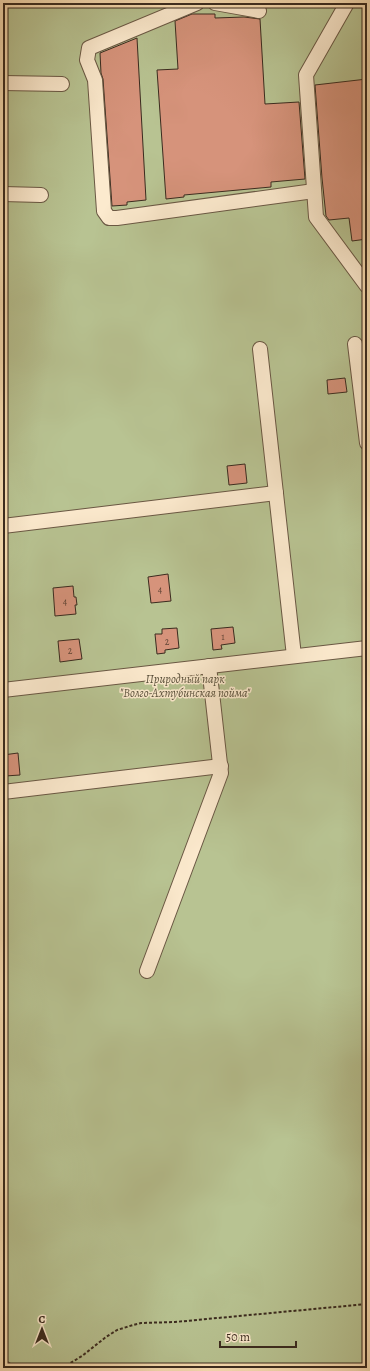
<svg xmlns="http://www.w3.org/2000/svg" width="370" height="1371" viewBox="0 0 370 1371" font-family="Alegreya,serif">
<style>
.green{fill:#b8c392;stroke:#797758}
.building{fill:#d6937b;stroke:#3a2b1f}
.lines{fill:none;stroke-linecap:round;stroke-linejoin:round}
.minor-casing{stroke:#6a5844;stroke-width:16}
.path{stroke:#3a2b1f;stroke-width:2;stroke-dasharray:3 2;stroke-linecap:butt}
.minor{stroke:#fceace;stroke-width:14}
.labels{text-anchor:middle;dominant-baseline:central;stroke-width:3;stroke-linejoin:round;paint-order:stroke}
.number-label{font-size:10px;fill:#614536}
.park-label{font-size:12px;font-style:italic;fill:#5a513c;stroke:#fceace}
</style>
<rect width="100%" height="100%" fill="#fadfb4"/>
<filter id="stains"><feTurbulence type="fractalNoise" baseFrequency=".005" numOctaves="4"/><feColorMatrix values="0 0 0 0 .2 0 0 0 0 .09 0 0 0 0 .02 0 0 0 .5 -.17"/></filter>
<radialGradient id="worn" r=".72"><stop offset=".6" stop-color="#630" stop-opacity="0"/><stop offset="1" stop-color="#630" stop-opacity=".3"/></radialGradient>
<rect class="green" x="3" y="3" width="364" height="1365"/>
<g class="building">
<polygon points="192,14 215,14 215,18 244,17 260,19 265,104 299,102 305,179 271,182 271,187 184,195 184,197 166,199 157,70 178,69 175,21"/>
<polygon points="137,38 146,200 127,202 127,205 112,206 103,79 101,73 100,53"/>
<polygon points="367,79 367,239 352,241 349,218 329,220 326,216 322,178 315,85"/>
<polygon points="345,378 347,392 328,394 327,380"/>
<polygon points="245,464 247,483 229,485 227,466"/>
<polygon points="168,574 171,601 151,603 148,577"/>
<polygon points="73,586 74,597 76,597 77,605 75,605 76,614 55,616 53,588"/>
<polygon points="233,627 235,643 221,645 222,649 213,650 211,629"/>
<polygon points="177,628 179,648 165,650 165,653 157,654 155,634 162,634 162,629"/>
<polygon points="79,639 82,659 60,662 58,641"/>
<polygon points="18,753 20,775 5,776 3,755"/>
</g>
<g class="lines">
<g class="minor-casing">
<g id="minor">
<polyline points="197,3 89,48 87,60 95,80 104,211 109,218 117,218 314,191"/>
<polyline points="215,3 259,11"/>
<polyline points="347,3 306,75 316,217 367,286"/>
<polyline points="3,83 62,84"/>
<polyline points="3,194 41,195"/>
<polyline points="355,344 367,443"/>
<polyline points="260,349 294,656"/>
<polyline points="3,526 276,493"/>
<polyline points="3,690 367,648"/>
<polyline points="3,792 221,766"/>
<polyline points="147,971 221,773 209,666"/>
<polyline points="3,1368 4,1368"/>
</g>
</g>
<polyline class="path" points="62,1368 82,1356 106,1337 117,1330 133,1325 141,1323 175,1322 367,1304"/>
<use href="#minor" class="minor"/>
</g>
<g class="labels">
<g class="number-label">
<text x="160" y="589">4</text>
<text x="65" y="601">4</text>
<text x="223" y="636">1</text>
<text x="167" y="641">2</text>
<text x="70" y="650">2</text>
</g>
<g class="park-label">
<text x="185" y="679">Природный парк<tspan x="185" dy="14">"Волго-Ахтубинская пойма"</tspan></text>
</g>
</g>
<rect width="370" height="1371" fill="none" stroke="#fadfb4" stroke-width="16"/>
<rect x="4" y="4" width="362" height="1363" fill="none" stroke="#3a2b1f" stroke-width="2"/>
<rect x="8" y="8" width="354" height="1355" fill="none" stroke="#3a2b1f"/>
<g transform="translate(42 1329)" stroke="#fceace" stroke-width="3" paint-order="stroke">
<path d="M0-3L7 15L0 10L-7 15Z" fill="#3a2b1f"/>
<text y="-6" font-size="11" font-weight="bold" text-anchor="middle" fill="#3a2b1f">С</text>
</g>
<path d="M220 1341v6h76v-6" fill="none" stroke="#3a2b1f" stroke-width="2"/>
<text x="226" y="1341" font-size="12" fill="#3a2b1f" stroke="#fceace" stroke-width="3" paint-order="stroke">50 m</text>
<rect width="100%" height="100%" filter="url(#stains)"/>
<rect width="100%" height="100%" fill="url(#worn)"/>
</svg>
